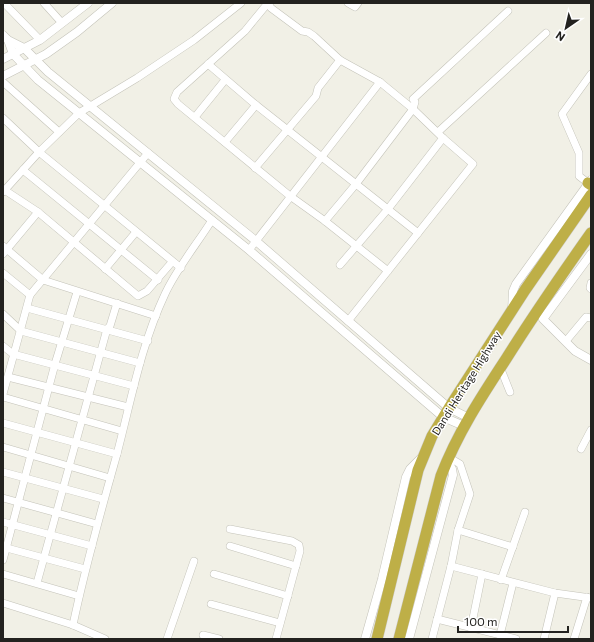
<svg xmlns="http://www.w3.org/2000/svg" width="594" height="642" viewBox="0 0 594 642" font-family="Commissioner,sans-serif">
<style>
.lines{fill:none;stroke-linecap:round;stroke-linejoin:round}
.minor-casing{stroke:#c4c3b9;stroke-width:8}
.tertiary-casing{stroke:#c4c3b9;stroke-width:9}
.trunk-casing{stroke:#cfcece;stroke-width:12}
.minor{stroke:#fff;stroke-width:7}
.tertiary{stroke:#fff;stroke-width:8}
.trunk{stroke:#beaf47;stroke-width:11}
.labels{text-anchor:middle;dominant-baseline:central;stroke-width:3;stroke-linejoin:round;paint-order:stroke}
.street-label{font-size:11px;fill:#23221f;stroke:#fff}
</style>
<rect width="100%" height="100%" fill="#f1f0e6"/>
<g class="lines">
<g class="minor-casing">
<g id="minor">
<polyline points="4,3 40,40"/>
<polyline points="44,3 62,23"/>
<polyline points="348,3 355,7 358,3"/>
<polyline points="208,64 256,105 418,233"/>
<polyline points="3,82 59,132"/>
<polyline points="195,117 225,80"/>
<polyline points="3,118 39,152 181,268"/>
<polyline points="438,132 546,33"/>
<polyline points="225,142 256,105"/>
<polyline points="255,168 316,96 318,88 340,60"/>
<polyline points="23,170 158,280"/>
<polyline points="588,183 579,176 579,153 562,114 591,74"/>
<polyline points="3,189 38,212 138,296 147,291 172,262"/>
<polyline points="3,192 39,152 79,113 137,78 194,40 241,3"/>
<polyline points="325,221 356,184 413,109 415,102 413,99 508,11"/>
<polyline points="3,246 43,280 156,316"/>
<polyline points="249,250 380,82"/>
<polyline points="3,254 38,212"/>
<polyline points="340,265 388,209 443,138"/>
<polyline points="105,269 136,232"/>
<polyline points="3,273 30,295"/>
<polyline points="591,283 590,288 591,289"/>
<polyline points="27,308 148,341"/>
<polyline points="3,314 21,331 140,363"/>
<polyline points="348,321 473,164 443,138 413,109 380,82 340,60 314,36 308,32 302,31 271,8 268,3 245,31 177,92 174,99 178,104 290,196 325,221 388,271"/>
<polyline points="566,341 586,317 591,318"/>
<polyline points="3,346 13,354 134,386"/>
<polyline points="500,367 510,392"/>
<polyline points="8,377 128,407"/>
<polyline points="3,394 30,295 148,153"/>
<polyline points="3,397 122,431"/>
<polyline points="3,423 117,454"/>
<polyline points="3,447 110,478"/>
<polyline points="581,449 591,430"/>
<polyline points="448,457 460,464 470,494 458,530 513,547"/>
<polyline points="3,472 103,499"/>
<polyline points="3,498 97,524"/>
<polyline points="3,522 92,546"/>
<polyline points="230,529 292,541 299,545 300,551 276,639"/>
<polyline points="230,546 296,566"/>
<polyline points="3,547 85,569"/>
<polyline points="3,560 55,364 77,292"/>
<polyline points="451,566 555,593 591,598"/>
<polyline points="3,574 79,596"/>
<polyline points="214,574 288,596"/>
<polyline points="501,580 525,512"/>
<polyline points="37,583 107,329 110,326 117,303"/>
<polyline points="3,603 73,625 105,639"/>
<polyline points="211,604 280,623"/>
<polyline points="437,619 516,639"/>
<path d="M73 625C85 567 101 511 117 454 131 401 141 345 165 294 177 268 197 244 212 220"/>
<polyline points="471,628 482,574"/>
<polyline points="203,635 219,639"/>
<polyline points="500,635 513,583"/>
<polyline points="167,639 194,561"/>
<polyline points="432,639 451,566 458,530"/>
<polyline points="544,639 555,593"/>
<polyline points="574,639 587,597"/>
</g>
</g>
<g class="tertiary-casing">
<g id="tertiary">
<polyline points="3,35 8,40 24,48 48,72 256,241 449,408 469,418"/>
<polyline points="8,40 13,54 38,80 249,250 443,417 464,426"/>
<polyline points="3,59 40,40 88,3"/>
<polyline points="3,76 46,54 77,32 112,3"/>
<polyline points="591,254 543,319 575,351 591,360"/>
<polyline points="512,311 513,291 516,284 591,180"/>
<polyline points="365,639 382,579 406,477 410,469 421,458"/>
<polyline points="409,639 453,475 452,469 447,460"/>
</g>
</g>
<g class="trunk-casing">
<g id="trunk">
<polyline points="588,183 591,185"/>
<polyline points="377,639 418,470 432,436 449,408 525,290 591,195"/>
<path d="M399 639 441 476C457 434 481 397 506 359 533 316 562 274 591 233"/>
</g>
</g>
<use href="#minor" class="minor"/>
<use href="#tertiary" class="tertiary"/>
<use href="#trunk" class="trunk"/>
</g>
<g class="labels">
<g class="street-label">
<text transform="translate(466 383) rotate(-58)">Dandi Heritage Highway</text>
</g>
</g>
<rect width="594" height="642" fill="none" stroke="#23221f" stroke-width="8"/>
<g transform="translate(566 28) rotate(214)" stroke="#ffffff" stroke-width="3" paint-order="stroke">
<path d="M0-3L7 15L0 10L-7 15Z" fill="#23221f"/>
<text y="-6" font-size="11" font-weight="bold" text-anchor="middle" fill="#23221f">N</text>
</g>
<path d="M458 626v6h110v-6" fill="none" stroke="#23221f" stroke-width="2"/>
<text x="464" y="626" font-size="12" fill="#23221f" stroke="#ffffff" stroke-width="3" paint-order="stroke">100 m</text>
</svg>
